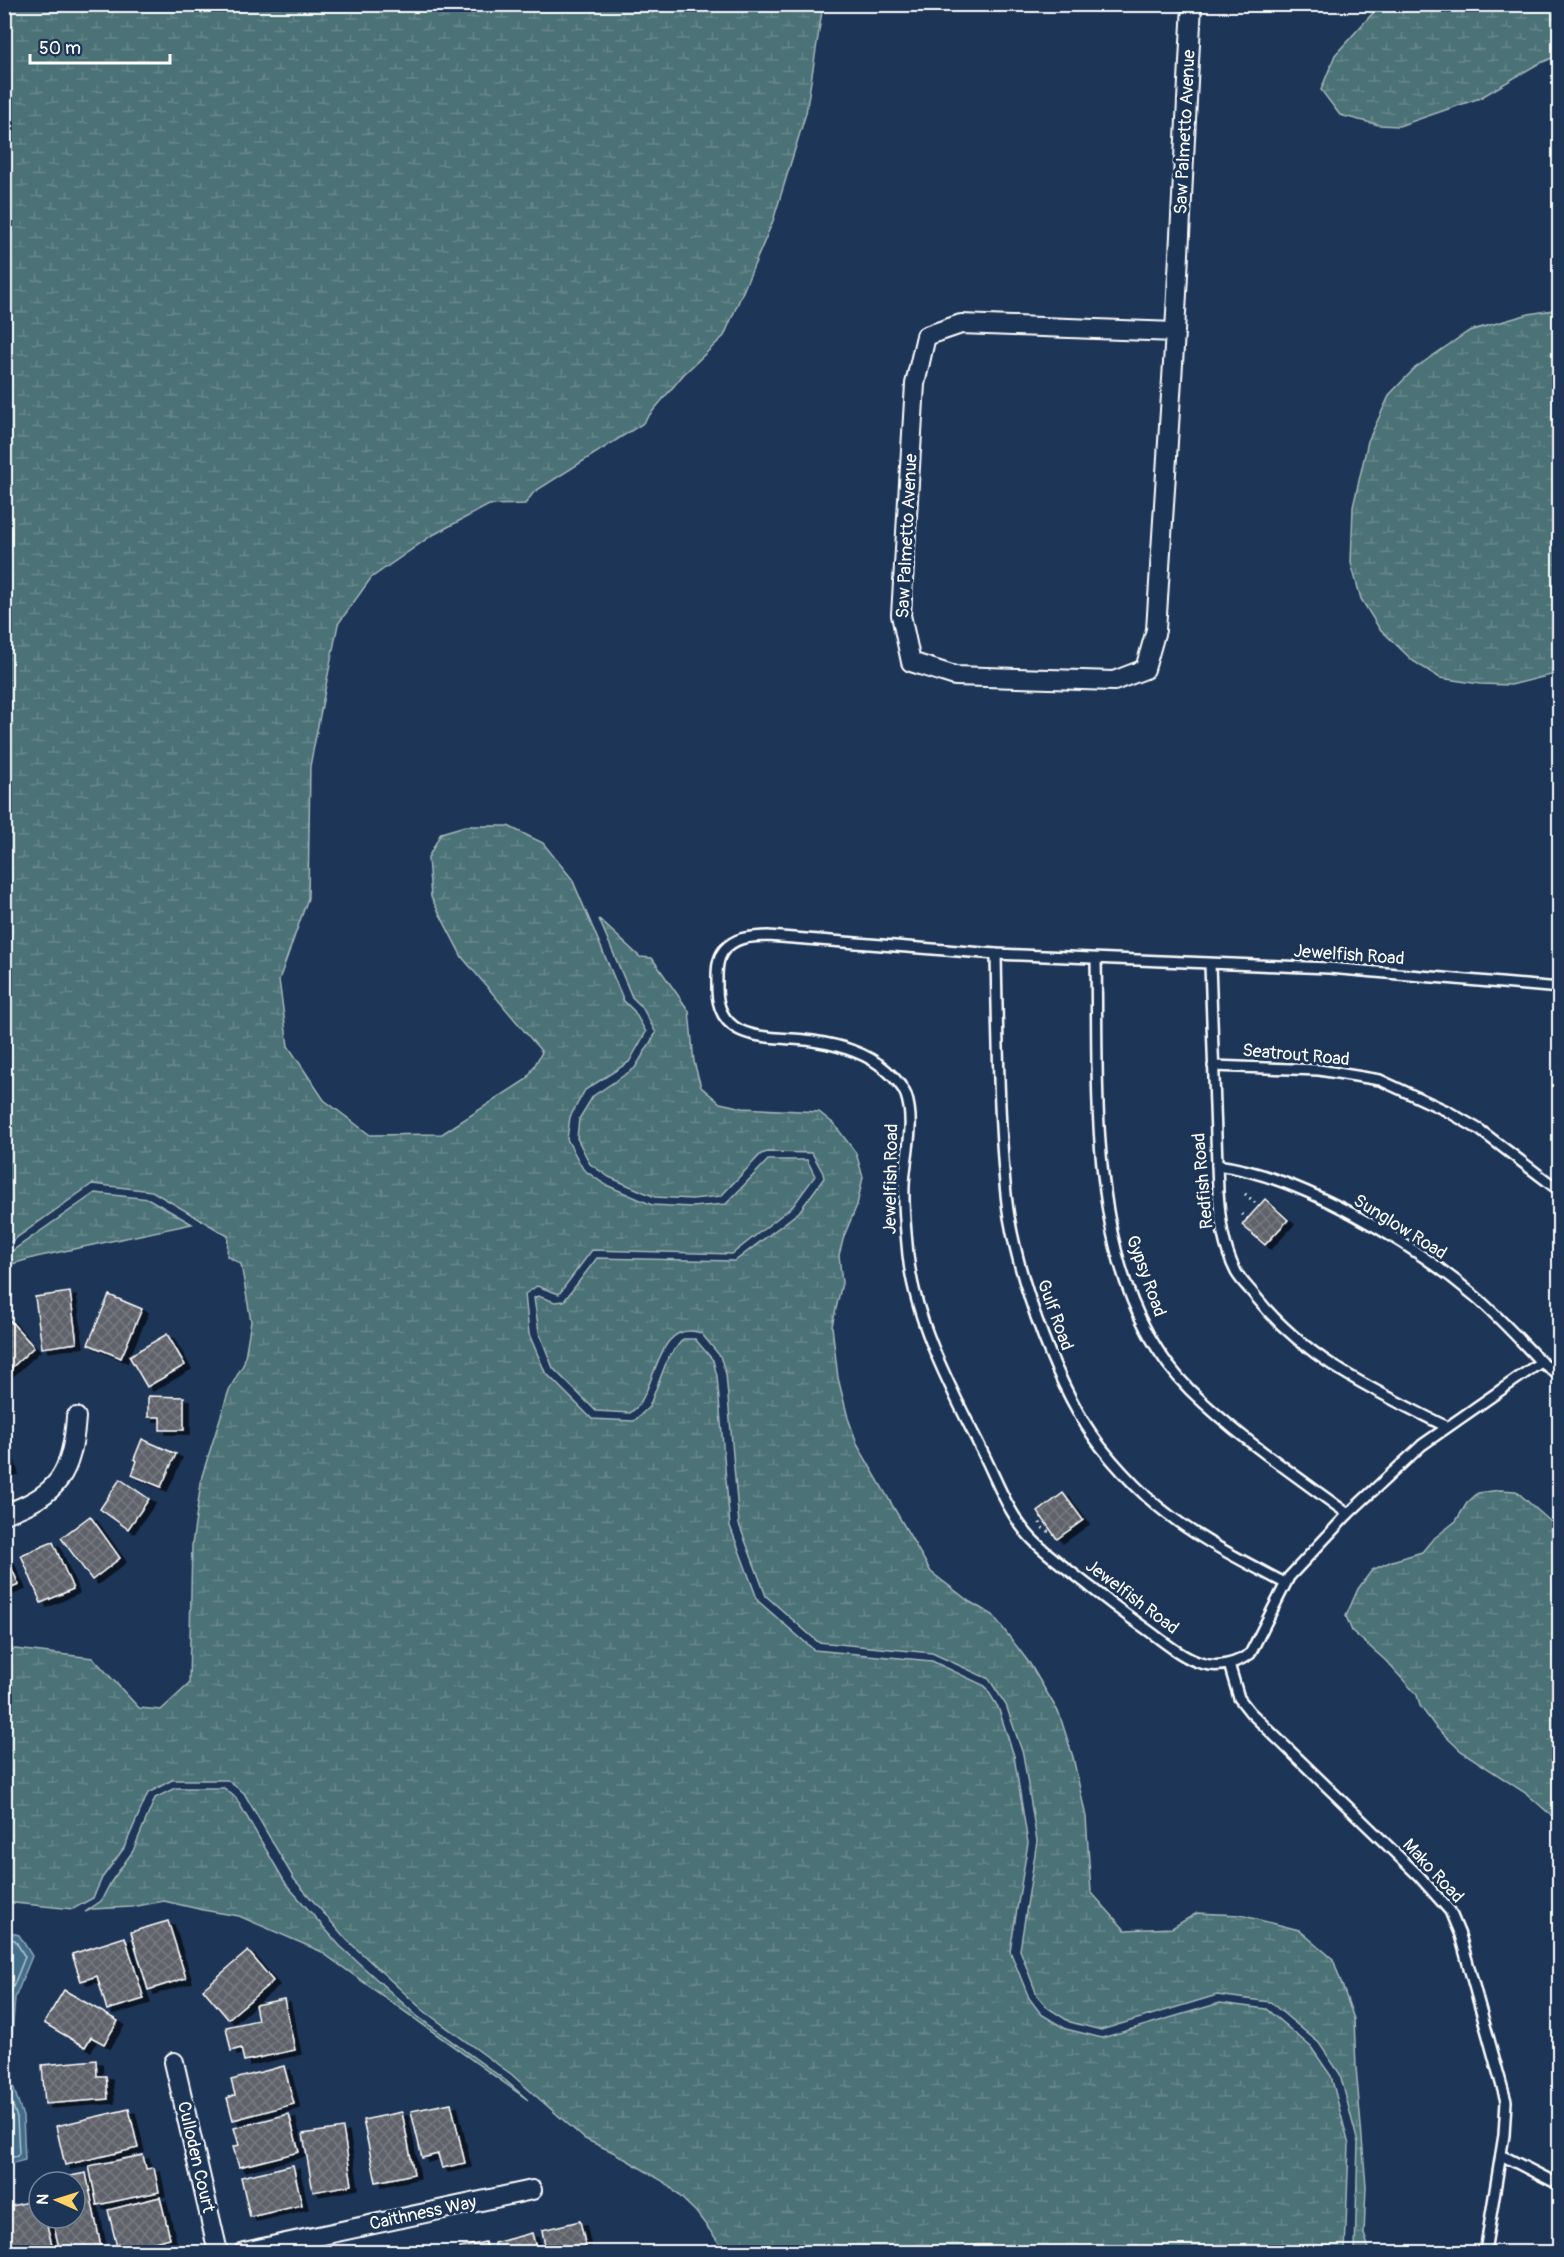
<svg xmlns="http://www.w3.org/2000/svg" width="1564" height="2257" viewBox="0 0 1564 2257" font-family="Pangolin,sans-serif">
<style>
.wetland{fill:url(#wetland-marsh);stroke:#a6b8ba;stroke-width:1.5}
.water{fill:#426d89;stroke:#8ea7b8;stroke-width:1.5}
.lines{fill:none;stroke-linecap:round;stroke-linejoin:round}
.shore{stroke:#b3c5d0;stroke-width:1.5}
.building{fill:url(#building-cross-hatch);stroke:#fff;stroke-width:1.5;filter:url(#shadow)}
.service-casing{stroke:#fff;stroke-width:14}
.minor-casing{stroke:#fff;stroke-width:22}
.path{stroke:#fff;stroke-width:3;stroke-dasharray:1.5 4.5;stroke-linecap:butt}
.service{stroke:#1d3557;stroke-width:9}
.minor{stroke:#1d3557;stroke-width:18}
.labels{text-anchor:middle;dominant-baseline:central;stroke-width:6;stroke-linejoin:round;paint-order:stroke}
.street-label{font-size:18px;fill:#fff;stroke:#1d3557}
</style>
<defs>
<pattern id="wetland-marsh" width="20" height="14" patternUnits="userSpaceOnUse" patternTransform="scale(1.5)"><rect width="20" height="14" fill="#4c7276"/><path d="M1 5h8M5 5V1M11 12h8M15 12V8" fill="none" stroke="#67878b"/></pattern>
<pattern id="building-cross-hatch" width="8" height="8" patternUnits="userSpaceOnUse" patternTransform="scale(1.5)"><rect width="8" height="8" fill="#5f626a"/><path d="M0 0l8 8M0 8l8-8" fill="none" stroke="#777a80"/></pattern>
<filter id="shadow"><feDropShadow dx="6" dy="4" stdDeviation="0" flood-color="#0009"/></filter>
</defs>
<rect width="100%" height="100%" fill="#1d3557"/>
<filter id="ink" filterUnits="userSpaceOnUse"><feTurbulence type="fractalNoise" baseFrequency=".0167" numOctaves="2"/><feDisplacementMap in="SourceGraphic" scale="12" xChannelSelector="R" yChannelSelector="G"/><feConvolveMatrix kernelMatrix="1 2 1 2 8 2 1 2 1" color-interpolation-filters="sRGB"/></filter>
<g filter="url(#ink)">
<g class="wetland">
<polygon points="5,4 823,5 806,113 773,221 724,336 684,374 642,424 534,492 525,504 489,505 431,536 371,578 338,624 310,766 308,898 279,980 288,1046 324,1100 370,1135 442,1134 527,1079 542,1052 462,957 431,897 428,858 441,833 465,826 508,826 543,843 572,879 624,1001 634,1011 646,1032 629,1062 585,1090 570,1117 567,1139 583,1169 604,1184 652,1205 692,1207 726,1204 768,1160 807,1160 815,1176 793,1206 732,1254 592,1250 559,1294 537,1286 525,1294 529,1334 545,1372 592,1419 634,1421 649,1407 668,1358 683,1339 695,1339 713,1360 717,1376 730,1526 758,1601 814,1650 932,1661 985,1686 998,1707 1014,1756 1028,1843 1010,1951 1029,1998 1041,2014 1066,2029 1102,2038 1220,2003 1266,2009 1311,2047 1331,2076 1349,2145 1345,2252 726,2252 696,2212 666,2183 615,2153 585,2139 511,2074 424,2011 347,1940 294,1879 244,1793 227,1780 172,1780 148,1793 124,1848 102,1878 93,1898 73,1909 5,1902 5,1651 15,1649 93,1658 139,1708 161,1710 189,1684 192,1545 202,1476 229,1390 244,1363 251,1321 241,1264 227,1256 228,1236 152,1191 92,1184 5,1246"/>
<polygon points="1380,5 1559,5 1559,55 1536,65 1480,98 1399,126 1379,125 1340,115 1321,90 1335,55"/>
<polygon points="1559,309 1559,673 1511,685 1480,684 1440,678 1413,661 1379,628 1361,599 1351,563 1353,507 1368,441 1390,394 1415,368 1469,331 1529,314"/>
<path d="M599 919 640 957 652 958 689 1011 694 1062 701 1087 720 1103 743 1108 819 1112 834 1124 856 1153 863 1177 857 1205 844 1236 839 1255 842 1283 832 1326 838 1378 848 1418 858 1446 931 1572 970 1602 993 1615 1030 1664 1059 1713 1073 1757 1086 1817 1091 1892 1125 1930 1172 1928 1197 1913 1240 1915 1299 1930 1333 1959 1354 2019 1356 2067 1366 2186 1364 2234 1370 2252H1355L1358 2143 1340 2074 1319 2043 1270 2002 1217 1995 1101 2030 1070 2022 1048 2008 1037 1995 1020 1950 1037 1841 1023 1754 1006 1705 989 1679 932 1653 818 1642 766 1596 739 1524 726 1374 720 1356 701 1333C659 1319 657 1379 640 1403 638 1407 633 1410 630 1413L596 1411 553 1368 539 1332 534 1298 538 1296 555 1302 564 1301 597 1258 735 1261 799 1212 824 1178 823 1173 812 1153 768 1152 761 1154 721 1196 692 1199 655 1197 609 1177 590 1164 577 1138 579 1119 593 1096 635 1068 656 1033 642 1007 632 997Z"/>
<polygon points="95,1193 149,1199 192,1224 36,1257 5,1266 5,1256"/>
<polygon points="1500,1490 1516,1491 1559,1529 1559,1822 1527,1794 1461,1751 1435,1726 1420,1706 1417,1695 1385,1660 1352,1631 1346,1616 1358,1589 1372,1570 1392,1561 1422,1552 1432,1540 1456,1521 1467,1503 1478,1493"/>
<polygon points="175,1788 224,1788 236,1798 286,1884 340,1946 417,2016 505,2080 528,2100 320,1951 239,1916 203,1910 164,1901 132,1907 92,1909 85,1912 101,1901 111,1882 133,1851 155,1798"/>
</g>
<polygon class="water" points="5,1931 19,1935 32,1956 15,1998 9,2073 23,2117 25,2160 5,2165"/>
<g class="lines">
<g class="shore">
<polyline points="4,1938 15,1940 25,1957 9,1997 4,2053"/>
<polyline points="4,2078 17,2118 19,2153 17,2156 4,2159"/>
</g>
</g>
<g class="building">
<polygon points="1265,1199 1288,1220 1265,1245 1242,1225"/>
<polygon points="70,1292 77,1343 42,1348 35,1297"/>
<polygon points="109,1295 142,1309 121,1358 88,1344"/>
<polygon points="5,1315 34,1347 7,1372 4,1369"/>
<polygon points="167,1334 185,1365 147,1387 129,1356"/>
<polygon points="148,1396 184,1397 184,1430 160,1430 160,1417 148,1417"/>
<polygon points="142,1439 176,1454 161,1487 132,1475 137,1461 134,1459"/>
<polygon points="4,1443 12,1470 4,1472"/>
<polygon points="120,1479 149,1499 128,1529 100,1509"/>
<polygon points="1063,1493 1083,1520 1057,1539 1038,1512"/>
<polygon points="90,1516 120,1558 92,1580 61,1538"/>
<polygon points="53,1542 73,1589 41,1603 21,1555"/>
<polygon points="4,1551 19,1585 4,1591"/>
<polygon points="168,1921 186,1978 148,1990 131,1932"/>
<polygon points="125,1937 144,1999 107,2010 97,1976 81,1981 72,1954"/>
<polygon points="248,1951 273,1981 228,2019 203,1989"/>
<polygon points="64,1990 118,2021 104,2044 91,2037 85,2047 44,2023"/>
<polygon points="284,1999 295,2050 244,2061 241,2048 231,2051 226,2027 258,2020 255,2005"/>
<polygon points="96,2060 97,2076 106,2076 108,2099 45,2104 42,2065"/>
<polygon points="284,2066 294,2104 233,2120 227,2098 235,2095 231,2080"/>
<polygon points="451,2103 465,2163 442,2168 438,2154 422,2158 411,2111"/>
<polygon points="129,2109 138,2148 65,2165 56,2126"/>
<polygon points="402,2112 414,2174 376,2182 363,2120"/>
<polygon points="289,2114 299,2152 239,2167 233,2147 239,2145 234,2128"/>
<polygon points="343,2128 352,2185 313,2192 303,2134"/>
<polygon points="143,2155 146,2169 154,2168 159,2192 97,2205 89,2166"/>
<polygon points="293,2165 302,2205 250,2217 241,2177"/>
<polygon points="86,2173 101,2247 77,2252 60,2252 52,2218 75,2218 75,2182 56,2182 55,2179"/>
<polygon points="160,2197 170,2238 118,2251 108,2210"/>
<polygon points="39,2199 39,2218 45,2218 54,2252 14,2252 4,2217 4,2208"/>
<polygon points="580,2221 587,2252 546,2252 542,2230"/>
<polygon points="532,2233 537,2252 496,2252 494,2243"/>
<polygon points="485,2242 488,2252 461,2252 460,2248"/>
</g>
<g class="lines">
<g class="service-casing">
<g id="service">
<path d="M996 954C997 1012 998 1069 1001 1127 1003 1157 1004 1187 1009 1217 1021 1286 1058 1391 1101 1447 1115 1465 1131 1482 1147 1497 1188 1534 1237 1558 1285 1583"/>
<path d="M1096 960C1099 1097 1084 1284 1190 1390 1238 1437 1295 1475 1348 1514"/>
<path d="M1210 964 1218 1192C1220 1220 1223 1247 1236 1272 1241 1281 1250 1289 1256 1297 1307 1361 1376 1391 1447 1427"/>
<path d="M1560 988 1329 968 996 954 768 936C750 937 737 936 724 950 716 960 717 974 717 986 716 1046 773 1035 813 1041 839 1045 866 1052 886 1070 894 1077 902 1085 906 1095 916 1124 905 1156 904 1185 903 1208 906 1232 908 1255 915 1323 953 1392 983 1453 997 1481 1008 1513 1030 1537 1043 1551 1059 1563 1075 1575 1097 1592 1119 1610 1142 1626 1178 1651 1206 1683 1250 1654L1289 1577 1348 1514 1422 1445 1541 1362 1560 1376"/>
<polyline points="1213,1066 1319,1070 1380,1080 1447,1111 1480,1130 1560,1191"/>
<path d="M1217 1165C1301 1176 1411 1242 1476 1297 1499 1317 1520 1340 1541 1362"/>
<polyline points="1229,1664 1239,1698 1250,1712 1419,1876 1450,1911 1460,1935 1506,2101 1504,2135 1485,2252"/>
<polyline points="1501,2155 1560,2185"/>
</g>
</g>
<g class="minor-casing">
<g id="minor">
<polyline points="1175,332 961,324 926,336 915,384 901,615 911,662 955,676 1114,681 1145,669 1156,630 1175,332 1192,4"/>
<path d="M4 1514C59 1495 72 1473 76 1417"/>
<polyline points="174,2062 218,2252"/>
<polyline points="244,2252 532,2190"/>
</g>
</g>
<g class="path">
<polyline points="1245,1194 1259,1206"/>
<polyline points="1242,1214 1248,1219"/>
<polyline points="1042,1517 1040,1522 1041,1527 1048,1531 1052,1531"/>
</g>
<use href="#service" class="service"/>
<use href="#minor" class="minor"/>
</g>
</g>
<g class="labels">
<g class="street-label">
<text transform="translate(1185 132) rotate(-87)">Saw Palmetto Avenue</text>
<text transform="translate(907 536) rotate(-87)">Saw Palmetto Avenue</text>
<text transform="translate(1349 955) rotate(4)">Jewelfish Road</text>
<text transform="translate(1296 1055) rotate(5)">Seatrout Road</text>
<text transform="translate(891 1179) rotate(-89)">Jewelfish Road</text>
<text transform="translate(1203 1181) rotate(-95)">Redfish Road</text>
<text transform="translate(1400 1227) rotate(32)">Sunglow Road</text>
<text transform="translate(1146 1276) rotate(70)">Gypsy Road</text>
<text transform="translate(1055 1315) rotate(70)">Gulf Road</text>
<text transform="translate(1132 1597) rotate(37)">Jewelfish Road</text>
<text transform="translate(1433 1871) rotate(47)">Mako Road</text>
<text transform="translate(196 2157) rotate(77)">Culloden Court</text>
<text transform="translate(423 2213) rotate(-12)">Caithness Way</text>
</g>
</g>
<rect width="1564" height="2257" fill="none" stroke="#1d3557" stroke-width="24"/>
<rect x="12" y="12" width="1540" height="2233" fill="none" stroke="#fff" stroke-width="2" filter="url(#ink)"/>
<g transform="translate(57 2200) rotate(273)"><circle r="28" fill="#1d3557" stroke="#77869a" stroke-width="1.5"/>
<path d="M0-4.5L10 22L0 15L-10 22Z" fill="#ffd166"/>
<text y="-9" font-size="16" font-weight="bold" text-anchor="middle" fill="#ffffff">N</text>
</g>
<path d="M30 54v9h140v-9" fill="none" stroke="#ffffff" stroke-width="3"/>
<text x="39" y="54" font-size="18" fill="#ffffff" stroke="#1d3557" stroke-width="4.5" paint-order="stroke">50 m</text>
</svg>
